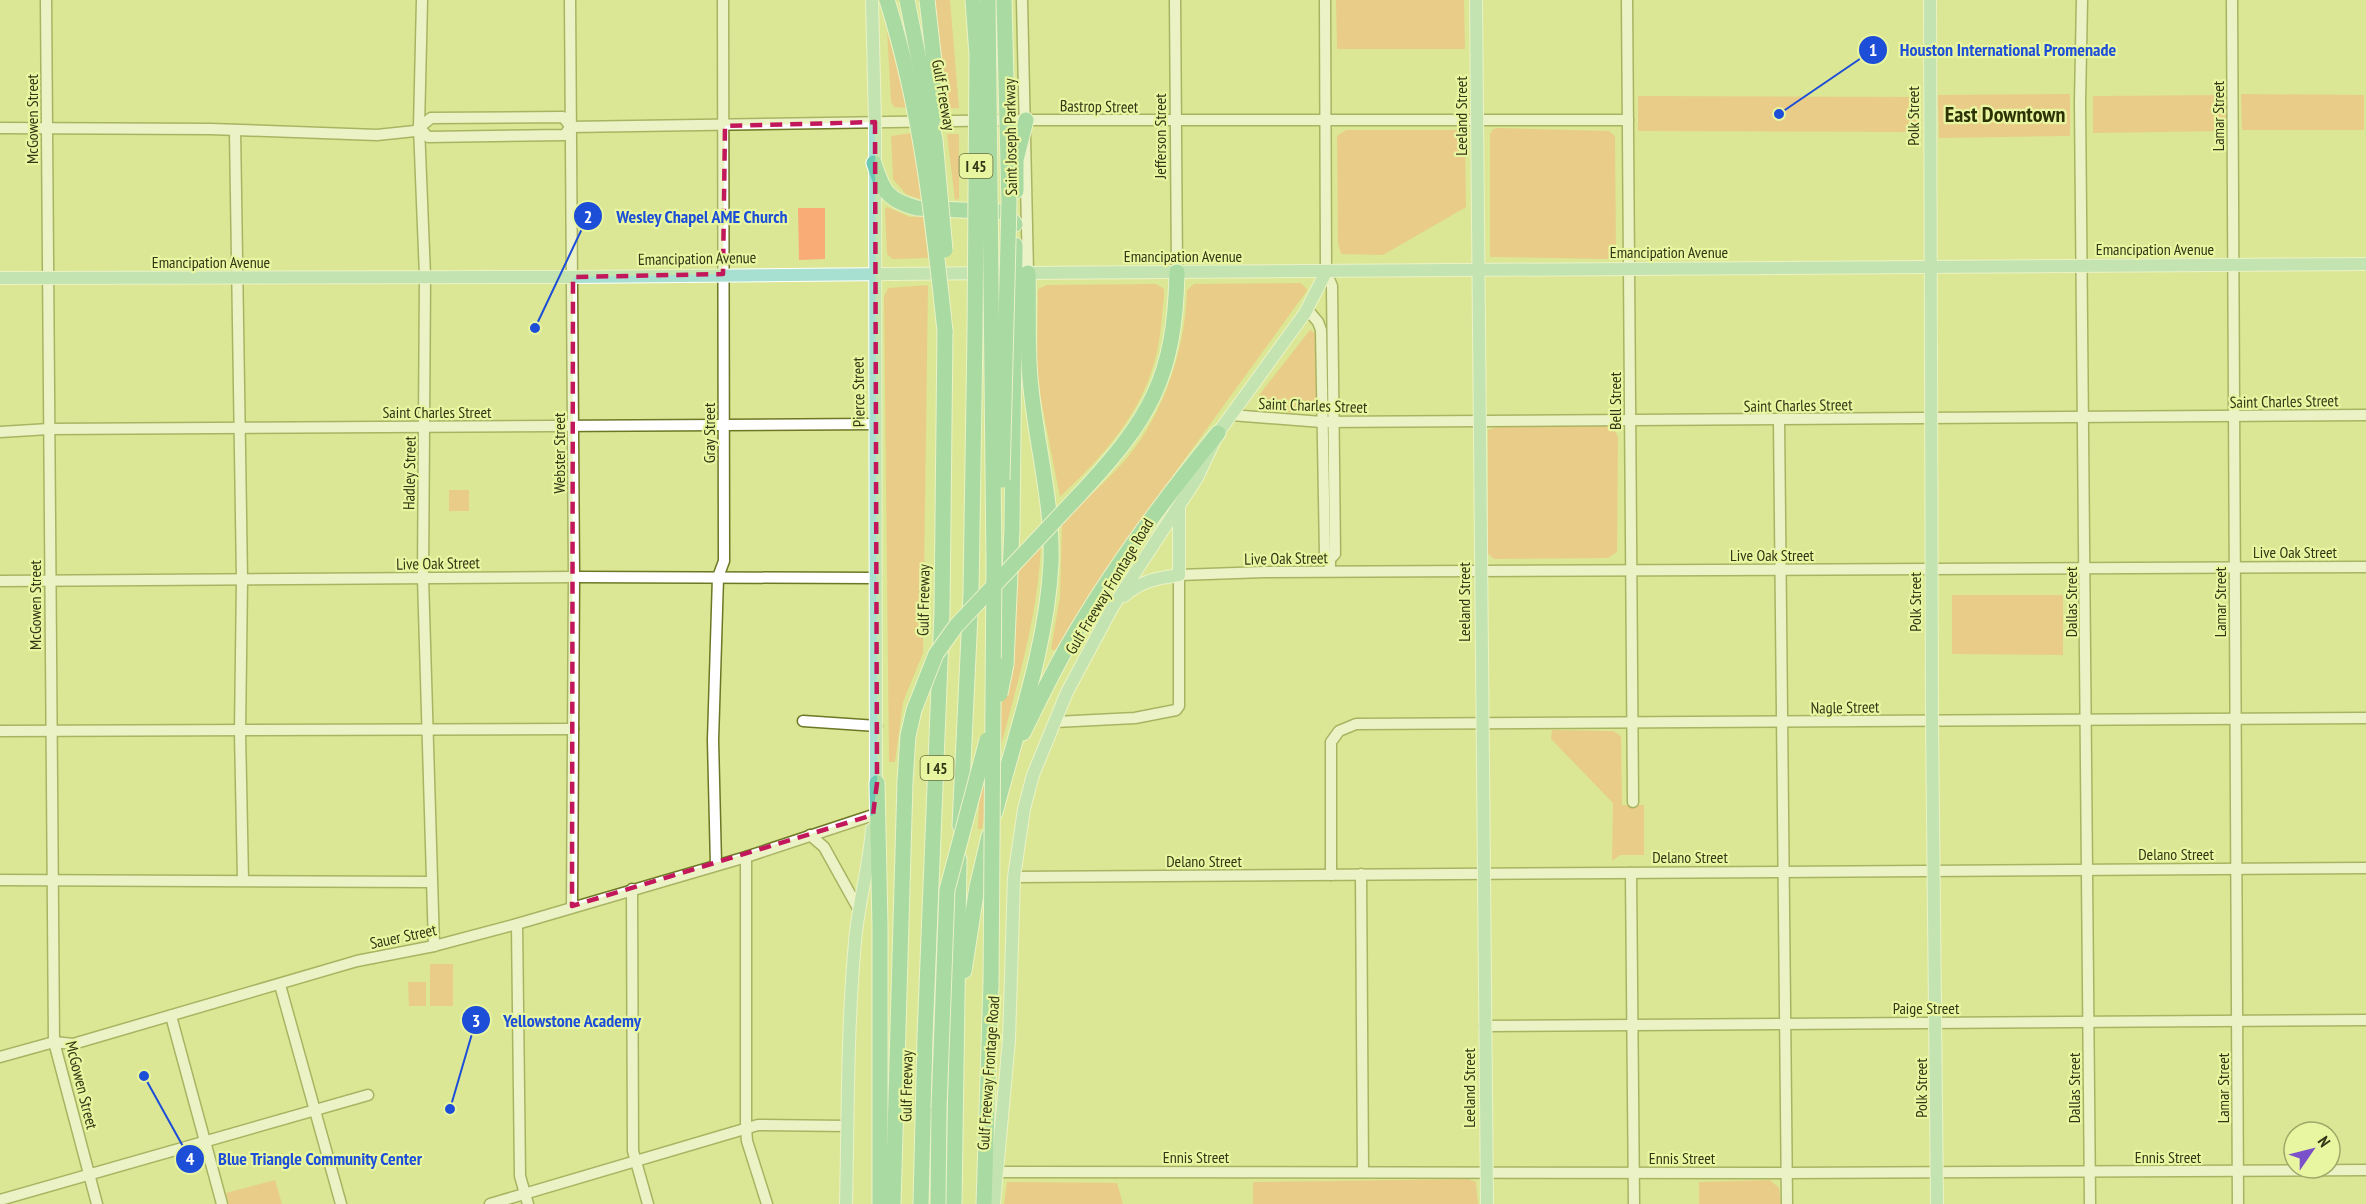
<svg xmlns="http://www.w3.org/2000/svg" width="2366" height="1204" viewBox="0 0 2366 1204" font-family="'PT Sans Narrow',sans-serif">
<style>
.green{fill:#f9ac75}
.lines{fill:none;stroke-linecap:round;stroke-linejoin:round}
.minor-casing{stroke:#6d7724;stroke-width:13}
.major-casing{stroke:#fff;stroke-width:14}
.highway-casing{stroke:#fff;stroke-width:17}
.minor{stroke:#fff;stroke-width:10}
.major{stroke:#a7dfd1;stroke-width:12}
.highway{stroke:#6cc9b2;stroke-width:15}
.highway-bridge-casing{stroke:#fff;stroke-width:17;stroke-linecap:butt}
.highway-bridge{stroke:#6cc9b2;stroke-width:15}
.marked{fill:none;stroke:#c2185b;stroke-width:4.5;stroke-dasharray:12 8;stroke-linejoin:round}
.labels{text-anchor:middle;dominant-baseline:central;stroke-width:4.5;stroke-linejoin:round;paint-order:stroke}
.shield{fill:#e8f5a1;stroke:#696f3e;stroke-width:1.5}
.shield-label{font-size:15px;font-weight:bold;fill:#323614}
.street-label{font-size:16px;fill:#323614;stroke:#e8f5a1}
.district-label{font-size:22px;font-weight:bold;fill:#2d3205;stroke:#e8f5a1}
.leader{fill:none;stroke:#1d4ed8;stroke-width:2}
.callout-dot{fill:#1d4ed8;stroke:#e8f5a1;stroke-width:2}
.mark-label{font-size:18px;text-anchor:middle;font-weight:bold;fill:#fff}
.callout-label{font-size:18px;text-anchor:middle;font-weight:bold;fill:#1d4ed8;stroke:#e8f5a1;stroke-width:4.5;stroke-linejoin:round;paint-order:stroke}
</style>
<rect width="100%" height="100%" fill="#dbe795"/>
<g class="green">
<polygon points="931,0 950,0 959,108 944,109"/>
<polygon points="1336,0 1464,0 1465,49 1337,49"/>
<polygon points="887,30 907,108 894,107 891,102"/>
<polygon points="2070,94 2070,136 1939,138 1938,95"/>
<polygon points="2241,94 2364,95 2364,130 2242,130"/>
<polygon points="2226,95 2226,131 2093,133 2093,96"/>
<polygon points="1638,96 1920,97 1920,132 1638,131"/>
<polygon points="1498,128 1609,131 1615,136 1616,251 1610,259 1490,257 1490,134 1493,129"/>
<polygon points="1346,130 1459,130 1465,139 1466,207 1383,255 1341,254 1338,243 1337,136"/>
<polygon points="912,133 922,200 906,194 893,179 891,136"/>
<polygon points="947,134 959,134 959,199 955,200"/>
<polygon points="887,207 910,217 923,216 928,258 893,259 887,254 885,209"/>
<polygon points="798,208 825,208 825,259 799,260"/>
<path d="M1301 283 1307 289 1306 292 1174 474 1057 651 1051 649 1060 597 1062 523C1088 496 1121 470 1141 439 1169 397 1186 340 1187 290L1194 284Z"/>
<path d="M1156 284 1164 289V296C1162 314 1161 334 1157 352 1143 413 1104 455 1060 497L1041 400 1037 365 1038 289 1047 285Z"/>
<polygon points="928,285 923,653 903,702 895,762 889,762 884,297 888,288"/>
<polygon points="1310,330 1317,334 1319,408 1317,413 1268,412 1259,400 1259,395"/>
<polygon points="1607,426 1615,431 1618,437 1617,552 1608,558 1494,559 1488,554 1488,430 1496,427"/>
<rect x="449" y="490" width="20" height="21"/>
<path d="M1041 545C1037 643 999 733 982 829H978L980 781 997 727 1010 667 1016 573Z"/>
<polygon points="1952,595 2063,595 2063,655 1952,654"/>
<polygon points="1552,730 1613,731 1621,736 1622,805 1644,805 1644,855 1620,855 1612,861 1613,803 1551,739"/>
<rect x="430" y="964" width="23" height="42"/>
<polygon points="408,982 426,982 426,1006 409,1006"/>
<polygon points="1468,1179 1476,1182 1478,1204 1253,1204 1253,1182"/>
<polygon points="275,1180 282,1204 229,1204 226,1193"/>
<polygon points="1770,1180 1779,1188 1781,1204 1699,1204 1699,1182"/>
<polygon points="1007,1182 1117,1183 1123,1204 1004,1204"/>
</g>
<g class="lines">
<g class="minor-casing">
<g id="minor">
<polyline points="46,0 54,1042 97,1204"/>
<polyline points="422,0 419,127 425,276 423,578 434,946"/>
<polyline points="570,0 574,577 572,906"/>
<polyline points="1022,0 1028,273"/>
<polyline points="1175,0 1177,272"/>
<polyline points="1325,0 1326,272 1332,286 1335,554 1330,559"/>
<polyline points="1627,0 1633,802"/>
<polyline points="2082,0 2080,102 2090,1204"/>
<polyline points="2232,0 2238,1204"/>
<polyline points="419,127 428,137 565,135 570,127"/>
<polyline points="570,127 1026,120 1628,120"/>
<polyline points="0,128 211,129 377,135 415,131 431,118 563,117 570,126"/>
<polyline points="235,130 242,580 240,732 243,880"/>
<polyline points="1307,309 1318,322 1321,330 1325,554 1330,559 1330,566"/>
<polyline points="1231,415 1322,422 2366,415"/>
<polyline points="1779,420 1787,1204"/>
<polyline points="0,432 49,429 875,424"/>
<polyline points="0,581 574,577 876,578"/>
<polyline points="803,721 877,726"/>
<polyline points="1055,722 1135,718 1176,710 1179,706 1179,575 1265,572 2366,567"/>
<polyline points="0,731 573,729"/>
<polyline points="810,835 824,847 859,910"/>
<polyline points="746,857 746,1128 747,1141 767,1204"/>
<polyline points="716,865 713,740 718,577 724,561 723,0"/>
<polyline points="1631,873 1634,1204"/>
<polyline points="1361,874 1363,1172"/>
<polyline points="1331,875 1331,742 1339,731 1356,724 2366,718"/>
<polyline points="1014,877 2366,868"/>
<polyline points="0,880 431,882"/>
<polyline points="632,889 633,1151 648,1204"/>
<polyline points="517,924 520,1176 528,1204"/>
<polyline points="280,985 341,1204"/>
<polyline points="171,1016 222,1204"/>
<polyline points="1485,1026 2366,1020"/>
<polyline points="0,1057 54,1042 73,1044 357,961 434,946 517,924 746,857 873,815"/>
<polyline points="997,1172 1786,1173 2366,1170"/>
<polyline points="0,1200 368,1095"/>
<polyline points="490,1204 758,1125 847,1126"/>
</g>
</g>
<g class="major-casing">
<g id="major">
<polyline points="872,0 875,122 876,791"/>
<polyline points="1476,0 1487,1204"/>
<polyline points="1930,0 1932,720 1937,1204"/>
<polyline points="1020,273 2366,264"/>
<polyline points="0,278 573,277 1000,273"/>
<path d="M1124 596C1140 581 1158 578 1179 575V506"/>
<path d="M846 1204C848 1117 847 1029 855 942 858 904 869 868 872 829"/>
<polyline points="994,1204 1009,1040 1014,877 1024,809 1033,775 1067,692 1112,608 1197,478 1218,433 1305,313 1326,272"/>
</g>
</g>
<g class="highway-casing">
<g id="highway">
<path d="M874 163C883 191 887 200 917 208L1005 212 1015 224"/>
<polyline points="1016,191 1016,160 1026,120"/>
<path d="M1079 495C1150 419 1175 378 1177 272"/>
<polyline points="1006,664 1012,528 1015,245"/>
<path d="M1023 733C1037 705 1051 675 1067 647 1110 572 1163 500 1218 433"/>
<polyline points="877,783 880,926 880,1204"/>
<path d="M995 813C1016 731 1047 647 1051 563 1053 500 1035 440 1030 378 1027 343 1029 307 1028 273"/>
<polyline points="960,826 971,593 975,332"/>
<polyline points="964,971 977,887 989,836"/>
<polyline points="893,1204 905,782"/>
<polyline points="921,1204 925,1037 942,611 945,331"/>
<polyline points="938,1204 939,1108"/>
<polyline points="954,1204 959,859"/>
<polyline points="984,1204 991,984"/>
</g>
</g>
<use href="#minor" class="minor"/>
<use href="#major" class="major"/>
<use href="#highway" class="highway"/>
<g class="highway-bridge-casing">
<g id="highway-bridge">
<path d="M887 0C921 108 933 218 945 331"/>
<polyline points="907,0 935,140 945,250"/>
<polyline points="927,0 940,115"/>
<polyline points="973,0 977,55 975,332"/>
<polyline points="988,0 994,562 991,984"/>
<polyline points="1002,480 1009,203 1004,0"/>
<polyline points="1000,694 1006,664"/>
<polyline points="905,782 908,736 914,710 936,654 956,626 1079,495"/>
<polyline points="939,1108 947,890 987,740"/>
</g>
</g>
<use href="#highway-bridge" class="highway-bridge"/>
</g>
<path d="M0 0H2366V1204H0ZM875 122 877 783 873 815 572 906 573 277 723 274 725 126Z" fill="#dbe795" fill-opacity=".55" fill-rule="evenodd"/>
<path class="marked" d="M875 122 877 783 873 815 572 906 573 277 723 274 725 126Z"/>
<g class="labels">
<g class="shield">
<rect x="959.5" y="154" width="33" height="24" rx="4.5"/>
<rect x="920.5" y="756" width="33" height="24" rx="4.5"/>
</g>
<g class="shield-label">
<text x="976" y="166">I 45</text>
<text x="937" y="768">I 45</text>
</g>
<g class="street-label">
<text transform="translate(944 95) rotate(80)">Gulf Freeway</text>
<text transform="translate(1099 106) rotate(1)">Bastrop Street</text>
<text transform="translate(1461 116) rotate(-90)">Leeland Street</text>
<text transform="translate(1913 116) rotate(-90)">Polk Street</text>
<text transform="translate(2218 116) rotate(-90)">Lamar Street</text>
<text transform="translate(32 119) rotate(-90)">McGowen Street</text>
<text transform="translate(1160 136) rotate(-90)">Jefferson Street</text>
<text transform="translate(1010 137) rotate(-91)">Saint Joseph Parkway</text>
<text x="2155" y="249">Emancipation Avenue</text>
<text x="1669" y="252">Emancipation Avenue</text>
<text x="1183" y="256">Emancipation Avenue</text>
<text transform="translate(697 258) rotate(-1)">Emancipation Avenue</text>
<text x="211" y="262">Emancipation Avenue</text>
<text transform="translate(858 392) rotate(-91)">Pierce Street</text>
<text transform="translate(1615 401) rotate(-90)">Bell Street</text>
<text transform="translate(2284 401) rotate(-1)">Saint Charles Street</text>
<text transform="translate(1313 405) rotate(2)">Saint Charles Street</text>
<text transform="translate(1798 405) rotate(-1)">Saint Charles Street</text>
<text x="437" y="412">Saint Charles Street</text>
<text transform="translate(709 433) rotate(-90)">Gray Street</text>
<text transform="translate(559 453) rotate(-90)">Webster Street</text>
<text transform="translate(409 473) rotate(-89)">Hadley Street</text>
<text x="2295" y="552">Live Oak Street</text>
<text x="1772" y="555">Live Oak Street</text>
<text transform="translate(1286 558) rotate(-1)">Live Oak Street</text>
<text transform="translate(438 563) rotate(-1)">Live Oak Street</text>
<text transform="translate(1109 586) rotate(-59)">Gulf Freeway Frontage Road</text>
<text transform="translate(923 600) rotate(-89)">Gulf Freeway</text>
<text transform="translate(1464 602) rotate(-90)">Leeland Street</text>
<text transform="translate(1915 602) rotate(-90)">Polk Street</text>
<text transform="translate(2071 602) rotate(-90)">Dallas Street</text>
<text transform="translate(2220 602) rotate(-90)">Lamar Street</text>
<text transform="translate(35 605) rotate(-90)">McGowen Street</text>
<text transform="translate(1845 707) rotate(-1)">Nagle Street</text>
<text x="2176" y="854">Delano Street</text>
<text x="1690" y="857">Delano Street</text>
<text x="1204" y="861">Delano Street</text>
<text transform="translate(403 936) rotate(-12)">Sauer Street</text>
<text x="1926" y="1008">Paige Street</text>
<text transform="translate(988 1073) rotate(-86)">Gulf Freeway Frontage Road</text>
<text transform="translate(82 1085) rotate(76)">McGowen Street</text>
<text transform="translate(906 1086) rotate(-89)">Gulf Freeway</text>
<text transform="translate(1469 1088) rotate(-90)">Leeland Street</text>
<text transform="translate(1921 1088) rotate(-90)">Polk Street</text>
<text transform="translate(2074 1088) rotate(-90)">Dallas Street</text>
<text transform="translate(2223 1088) rotate(-90)">Lamar Street</text>
<text x="1196" y="1157">Ennis Street</text>
<text x="2168" y="1157">Ennis Street</text>
<text x="1682" y="1158">Ennis Street</text>
</g>
<g class="district-label">
<text x="2005" y="114">East Downtown</text>
</g>
</g>
<path class="leader" d="M1779 114L1873 50M535 328L588 216M450 1109L476 1020M144 1076L190 1159"/>
<g class="callout-dot">
<circle cx="1779" cy="114" r="6"/>
<circle cx="535" cy="328" r="6"/>
<circle cx="450" cy="1109" r="6"/>
<circle cx="144" cy="1076" r="6"/>
<circle cx="1873" cy="50" r="15"/>
<circle cx="588" cy="216" r="15"/>
<circle cx="476" cy="1020" r="15"/>
<circle cx="190" cy="1159" r="15"/>
</g>
<g class="mark-label">
<text x="1873" y="56">1</text>
<text x="588" y="223">2</text>
<text x="476" y="1027">3</text>
<text x="190" y="1165">4</text>
</g>
<g class="callout-label">
<text x="2008" y="56">Houston International Promenade</text>
<text x="702" y="223">Wesley Chapel AME Church</text>
<text x="572" y="1027">Yellowstone Academy</text>
<text x="320" y="1165">Blue Triangle Community Center</text>
</g>
<g transform="translate(2312 1150) rotate(55)"><circle r="28" fill="#e8f5a1" stroke="#9fa969" stroke-width="1.5"/>
<path d="M0-4.5L10 22L0 15L-10 22Z" fill="#7b51ca"/>
<text y="-9" font-size="16" font-weight="bold" text-anchor="middle" fill="#323614">N</text>
</g>
</svg>
